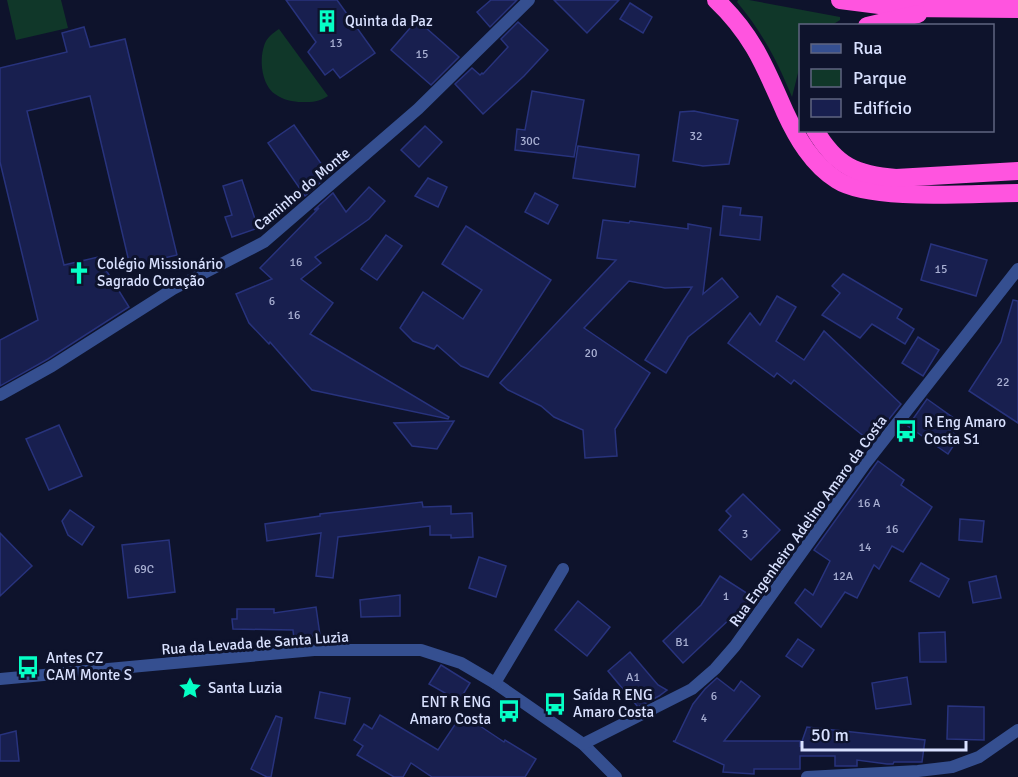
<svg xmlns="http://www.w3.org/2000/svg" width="1018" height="777" viewBox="0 0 1018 777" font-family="Signika,sans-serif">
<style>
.green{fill:#103729}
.building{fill:#181f4f;stroke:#28337d;stroke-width:1.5}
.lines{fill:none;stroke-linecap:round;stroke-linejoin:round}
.street{stroke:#354f90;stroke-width:12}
.highway{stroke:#ff54df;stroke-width:18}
.labels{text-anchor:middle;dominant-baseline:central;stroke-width:6;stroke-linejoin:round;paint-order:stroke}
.number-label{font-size:12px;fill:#a9b0d3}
.poi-label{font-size:15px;fill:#d9e1ff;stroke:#0e132c;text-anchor:start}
.street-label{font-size:15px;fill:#d9e1ff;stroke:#0e132c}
</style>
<rect width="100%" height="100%" fill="#0e132c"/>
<g class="green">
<polygon points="7,0 61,0 68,28 16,40"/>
<path d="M738 0H749L840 17V20L832 25 800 26V65L792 97C777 60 762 32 737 2Z"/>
<path d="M279 29 328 96C318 102 314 102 302 102 293 102 283 100 275 94 262 85 259 61 264 46 266 38 273 33 279 29Z"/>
</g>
<g class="building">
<polygon points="286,0 337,0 375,53 340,78 333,69 325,75 308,52 316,42"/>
<polygon points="491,0 517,0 490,27 477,12"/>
<polygon points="554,0 619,0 587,33"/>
<polygon points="630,3 652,17 643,33 620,19"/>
<polygon points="417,20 459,57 431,85 391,50"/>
<polygon points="518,22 548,50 524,76 483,114 455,84 472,68 480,75 482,73 483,74 508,47 501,39"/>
<polygon points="84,27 90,47 125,39 177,255 130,266 90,96 27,111 64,265 98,257 129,307 48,359 0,386 0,340 38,320 0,162 0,68 67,52 62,33"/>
<polygon points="532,91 584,100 574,157 515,150 517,129 525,130"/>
<polygon points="694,111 738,120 729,164 703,166 673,161 680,112"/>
<polygon points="294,125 327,172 321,177 323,180 305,196 268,143"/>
<polygon points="425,126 442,142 419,167 401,150"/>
<polygon points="578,146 639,155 635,187 573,178"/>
<polygon points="428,178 447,187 438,207 415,196"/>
<polygon points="242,180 258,228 232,237 225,217 232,215 223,186"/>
<polygon points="369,187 385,201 369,219 315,257 321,263 301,279 333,303 310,334 449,417 448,419 312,390 270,342 269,344 249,323 236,294 272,279 260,268 319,208 314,210 333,193 346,212"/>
<polygon points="535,193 558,205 548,224 525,212"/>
<polygon points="723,206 741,208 740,215 762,217 760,240 720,235"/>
<polygon points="603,220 629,223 630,221 688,229 688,224 711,228 703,294 722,278 738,297 688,337 666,373 645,360 692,287 665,288 629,281 584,328 650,373 615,429 617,456 585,458 583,430 554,417 541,406 508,390 500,383 616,260 597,258"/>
<polygon points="466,226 551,280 488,377 461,366 437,345 434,349 413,341 400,328 423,292 463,319 482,290 442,264"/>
<polygon points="386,235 402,246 377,280 361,269"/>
<polygon points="931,244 987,260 976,296 921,280"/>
<polygon points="843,274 902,309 897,318 914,329 905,344 872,324 860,338 822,315 840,293 832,286"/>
<polygon points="777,296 796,307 776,341 804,360 824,331 901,404 871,442 794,380 791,384 777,373 774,377 728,343 750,313 760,325"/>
<polygon points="1013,300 1018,301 1018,423 969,391 1001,342"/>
<polygon points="918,337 939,350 923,376 902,363"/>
<polygon points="927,399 955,419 948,429 959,437 948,454 908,426"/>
<polygon points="454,421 437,449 412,446 394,423"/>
<polygon points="59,425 82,476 49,490 26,439"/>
<polygon points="878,461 904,480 901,485 932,507 903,552 892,546 879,569 874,565 857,598 845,592 821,627 795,603 805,589 813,595 830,561 814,550"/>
<polygon points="743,494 780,530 751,560 719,530 731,516 726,511"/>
<polygon points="422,502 423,507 451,506 451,514 472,513 473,537 451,538 451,535 430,535 430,526 338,537 333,578 316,576 321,533 267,541 265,524 320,516 320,514"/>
<polygon points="70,510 94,527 82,545 68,535 62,521"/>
<polygon points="960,519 984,521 982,542 959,540"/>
<polygon points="0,533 32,566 0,596"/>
<polygon points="169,540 175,592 128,598 122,545"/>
<polygon points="479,557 506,566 496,597 469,588"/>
<polygon points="921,563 949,579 939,597 910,581"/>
<polygon points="720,576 753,597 683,663 663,641 701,605"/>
<polygon points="996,576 1001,598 973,603 969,582"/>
<polygon points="400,595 400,616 361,617 360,600"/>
<polygon points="578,601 610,627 587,656 555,630"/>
<polygon points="316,607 320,635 294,639 293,630 233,629 232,619 237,619 237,609 274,609 274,613"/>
<polygon points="945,632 946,662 920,662 919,633"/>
<polygon points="798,639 814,650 802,667 786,656"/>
<polygon points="630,652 658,685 667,690 659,696 638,707 608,671"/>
<polygon points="441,665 470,683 459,701 429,684"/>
<polygon points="907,677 911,704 876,709 872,683"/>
<polygon points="717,678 734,691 741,681 760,696 724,741 800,741 800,747 807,727 925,740 922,762 894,762 893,764 887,764 857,760 857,766 835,766 835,756 800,756 800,769 754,769 754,774 723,772 724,765 673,741 675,741 693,704 705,689"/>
<polygon points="320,692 350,698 345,724 315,718"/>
<polygon points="948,706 984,707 984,740 947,739"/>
<polygon points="462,714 504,742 505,740 536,759 525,777 432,777 411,763 403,777 394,777 357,755 363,746 354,740 364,724 372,729 380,715 438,750"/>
<polygon points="276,716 282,718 271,777 267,777 251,769"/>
<polygon points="16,731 19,761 0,761 0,735"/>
</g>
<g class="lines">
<g class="street">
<polyline points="0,395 52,366 173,289 264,242 418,109 529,0"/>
<polyline points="0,679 314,650 421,650 461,663 495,683 583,744 616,777"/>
<polyline points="495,683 563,569"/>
<polyline points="583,744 692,689 715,669 735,646 865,464 1018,269"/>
<polyline points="807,777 918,771 952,767 979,757 1018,730"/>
</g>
<g class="highway">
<path d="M716 0C753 35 765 67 785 112 797 138 812 164 837 180 871 202 975 193 1018 193"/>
<polyline points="840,0 903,8 1018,9"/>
<polyline points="867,26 918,14"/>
<path d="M815 130C836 166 856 175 896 178L1018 171"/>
</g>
</g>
<defs>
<g id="building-bare" transform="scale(1.8)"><path d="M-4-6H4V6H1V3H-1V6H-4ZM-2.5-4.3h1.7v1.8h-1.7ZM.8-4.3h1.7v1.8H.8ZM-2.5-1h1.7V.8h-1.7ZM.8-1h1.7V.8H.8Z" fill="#05ffc5" stroke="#0e132c" stroke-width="2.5" paint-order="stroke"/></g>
<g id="church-bare" transform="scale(1.8)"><path d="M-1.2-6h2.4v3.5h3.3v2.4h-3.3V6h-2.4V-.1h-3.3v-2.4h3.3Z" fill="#05ffc5" stroke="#0e132c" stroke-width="2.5" paint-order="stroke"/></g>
<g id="bus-bare" transform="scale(1.8)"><path d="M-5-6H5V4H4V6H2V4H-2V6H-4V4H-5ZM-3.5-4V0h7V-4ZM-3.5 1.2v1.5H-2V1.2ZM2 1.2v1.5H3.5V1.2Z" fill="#05ffc5" stroke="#0e132c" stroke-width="2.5" paint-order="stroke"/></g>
<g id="sight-bare" transform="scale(1.8)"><path d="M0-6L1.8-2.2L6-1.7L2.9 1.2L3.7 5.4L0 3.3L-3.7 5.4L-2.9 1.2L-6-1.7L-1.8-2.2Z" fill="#05ffc5" stroke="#0e132c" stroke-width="2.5" paint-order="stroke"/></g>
</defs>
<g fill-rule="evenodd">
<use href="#building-bare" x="327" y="21"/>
<use href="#church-bare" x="79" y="273"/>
<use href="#bus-bare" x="906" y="431"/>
<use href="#bus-bare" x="28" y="667"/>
<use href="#sight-bare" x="190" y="688"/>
<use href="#bus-bare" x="555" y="704"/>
<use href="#bus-bare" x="509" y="711"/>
</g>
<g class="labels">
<g class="number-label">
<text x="336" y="43">13</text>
<text x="422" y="54">15</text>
<text x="696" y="136">32</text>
<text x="530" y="141">30C</text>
<text x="296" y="262">16</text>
<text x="941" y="269">15</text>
<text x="272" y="301">6</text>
<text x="294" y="315">16</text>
<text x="591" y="353">20</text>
<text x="1003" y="382">22</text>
<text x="869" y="503">16 A</text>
<text x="892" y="529">16</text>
<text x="745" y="534">3</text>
<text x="865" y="547">14</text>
<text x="144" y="569">69C</text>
<text x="843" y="576">12A</text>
<text x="726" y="596">1</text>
<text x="682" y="642">B1</text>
<text x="633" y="677">A1</text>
<text x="714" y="696">6</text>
<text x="704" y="718">4</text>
</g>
<g class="poi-label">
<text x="345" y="21">Quinta da Paz</text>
<text x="97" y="264">Colégio Missionário<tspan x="97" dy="17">Sagrado Coração</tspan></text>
<text x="924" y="422">R Eng Amaro<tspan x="924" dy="17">Costa S1</tspan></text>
<text x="46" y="658">Antes CZ<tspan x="46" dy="17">CAM Monte S</tspan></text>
<text x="208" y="688">Santa Luzia</text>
<text x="573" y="695">Saída R ENG<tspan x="573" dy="17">Amaro Costa</tspan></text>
<text x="491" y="702" text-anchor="end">ENT R ENG<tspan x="491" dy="17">Amaro Costa</tspan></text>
</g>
<g class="street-label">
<text transform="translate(302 189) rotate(-40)">Caminho do Monte</text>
<text transform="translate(808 521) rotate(-54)">Rua Engenheiro Adelino Amaro da Costa</text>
<text transform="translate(255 643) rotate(-4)">Rua da Levada de Santa Luzia</text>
</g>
</g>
<rect x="799" y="24" width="195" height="108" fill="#0e132c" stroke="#5f6580" stroke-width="1.5"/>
<rect x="811" y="44" width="30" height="9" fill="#354f90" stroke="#5f6580" stroke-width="1.5"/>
<text x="853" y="54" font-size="18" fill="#d9e1ff">Rua</text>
<rect x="811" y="69" width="30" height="18" fill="#103729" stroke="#5f6580" stroke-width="1.5"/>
<text x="853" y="84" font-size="18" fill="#d9e1ff">Parque</text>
<rect x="811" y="99" width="30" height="18" fill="#181f4f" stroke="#5f6580" stroke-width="1.5"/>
<text x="853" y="114" font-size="18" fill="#d9e1ff">Edifício</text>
<path d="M802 741v9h164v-9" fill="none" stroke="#d9e1ff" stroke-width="3"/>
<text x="811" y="741" font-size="18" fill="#d9e1ff" stroke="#0e132c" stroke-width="4.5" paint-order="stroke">50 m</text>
</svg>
